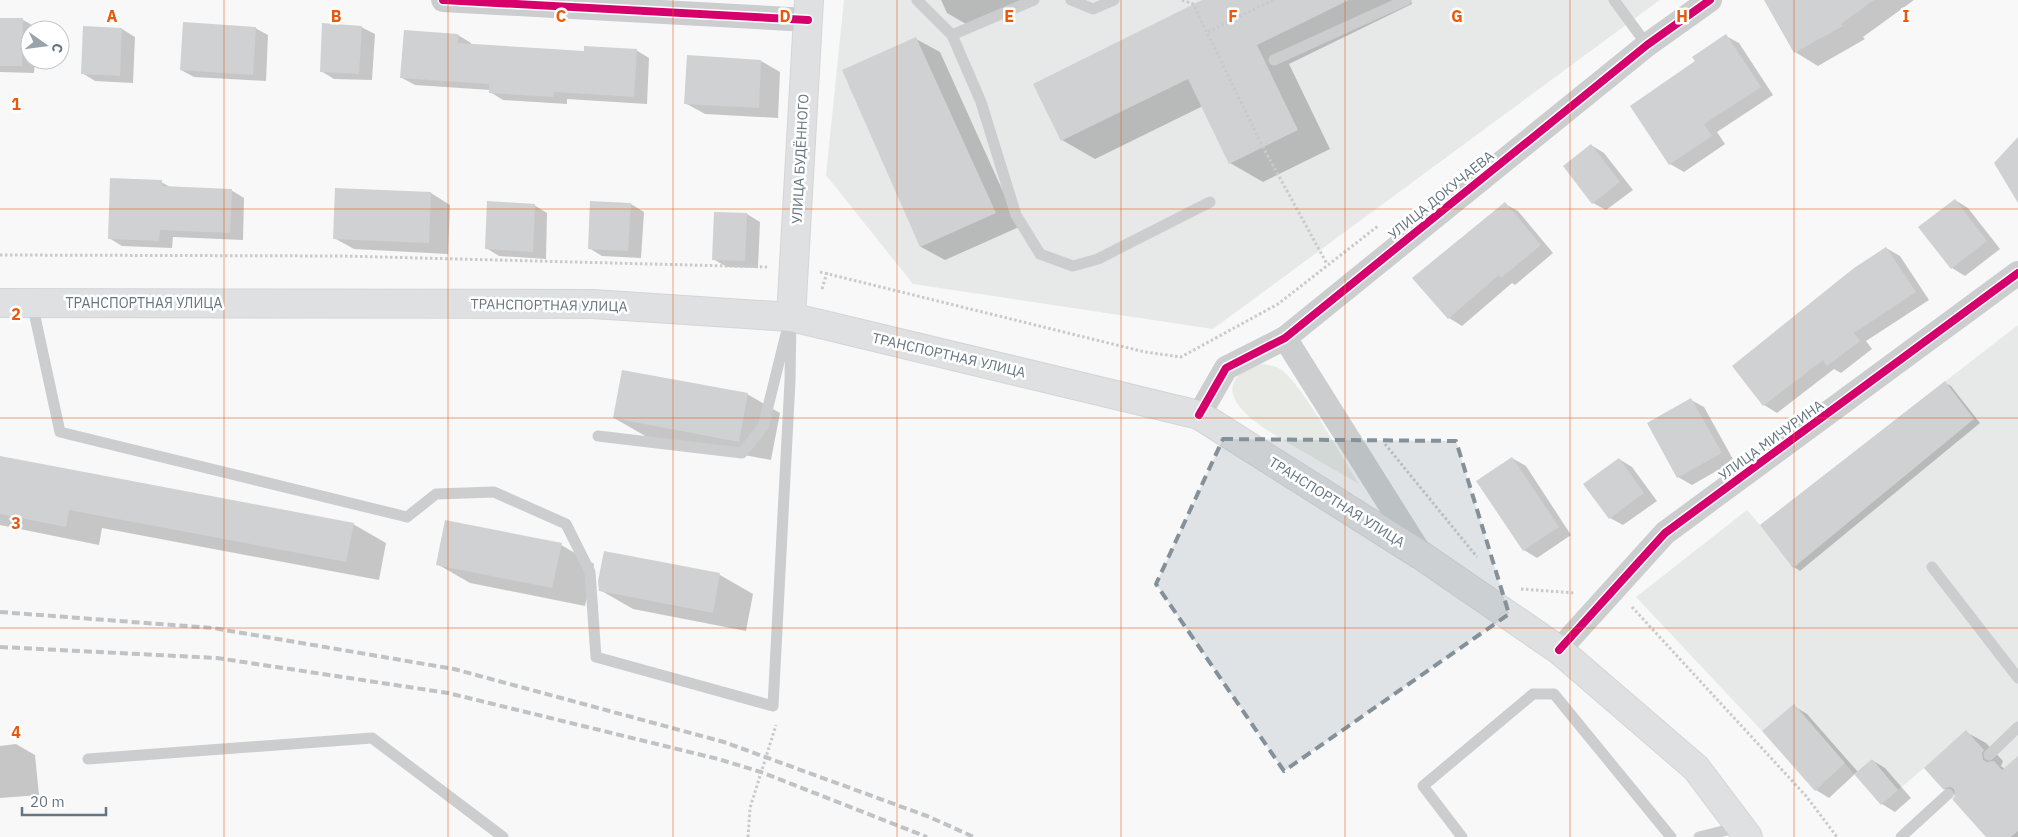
<svg xmlns="http://www.w3.org/2000/svg" width="2018" height="837" viewBox="0 0 2018 837" font-family="'IBM Plex Sans',sans-serif">
<style>
.built{fill:#e7e8e8}
.green{fill:#e7eae5}
.shadow{fill:#0003}
.building{fill:#cfd1d2}
.lines{fill:none;stroke-linecap:round;stroke-linejoin:round}
.secondary-casing{stroke:#d4d5d6;stroke-width:30}
.path{stroke:#c9cacb;stroke-width:3;stroke-dasharray:2.5 2.5;stroke-linecap:butt}
.lane{stroke:#cbcdce;stroke-width:11}
.street{stroke:#cbcdce;stroke-width:24}
.secondary{stroke:#dfe0e1;stroke-width:28}
.rail{stroke:#c1c2c4;stroke-width:4;stroke-dasharray:8 4;stroke-linecap:butt}
.cycleway-casing{stroke:#fff;stroke-width:11}
.cycleway{stroke:#d6006c;stroke-width:8}
.marked{fill:#84919a;fill-opacity:0.2;stroke:#84919a;stroke-width:4;stroke-dasharray:10 6;stroke-linejoin:round}
.grid{fill:none;stroke:#e8590c;stroke-width:1;stroke-opacity:0.55}
.labels{text-anchor:middle;dominant-baseline:central;stroke-width:5;stroke-linejoin:round;paint-order:stroke}
.street-label{font-size:14px;fill:#657581;stroke:#fff}
.grid-label{font-size:16px;text-anchor:middle;font-weight:bold;fill:#e8590c;stroke:#fff;stroke-width:5;stroke-linejoin:round;paint-order:stroke}
</style>
<rect width="100%" height="100%" fill="#f8f8f8"/>
<g class="built">
<polygon points="844,0 1660,0 1213,329 913,284 826,175"/>
<polygon points="2018,325 2018,837 1986,837 1924,768 1898,790 1872,759 1854,774 1794,705 1762,731 1636,597 1747,510 1760,525"/>
</g>
<path class="green" d="M1254 364C1264 364 1271 364 1280 369 1298 378 1345 462 1359 484 1340 473 1321 462 1302 451 1275 435 1194 395 1254 364Z"/>
<g class="shadow">
<polygon points="941,0 1024,0 966,24 947,13"/>
<polygon points="1206,0 1411,0 1412,4 1289,64 1330,149 1263,182 1230,163 1203,106 1095,159 1062,140"/>
<polygon points="1773,0 1914,0 1863,37 1865,39 1818,66 1795,52 1767,3"/>
<polygon points="0,19 23,20 36,27 36,30 30,30 30,60 35,60 34,73 0,72"/>
<polygon points="84,27 122,29 135,37 133,83 95,81 82,73"/>
<polygon points="361,27 375,34 372,80 334,79 321,71"/>
<polygon points="255,28 268,35 266,81 194,77 181,70"/>
<polygon points="458,35 471,43 471,45 585,52 636,50 649,58 647,104 567,99 567,104 503,100 490,92 490,90 415,85 402,78"/>
<polygon points="1726,36 1739,43 1773,95 1717,132 1725,144 1684,172 1670,164 1631,106 1697,62"/>
<polygon points="916,39 940,52 1019,227 945,260 921,247 844,71"/>
<polygon points="688,57 761,61 780,72 778,118 705,114 685,103"/>
<polygon points="1591,145 1604,153 1633,190 1606,210 1593,203"/>
<polygon points="161,182 172,188 231,190 244,198 243,240 173,237 172,248 122,246 109,238"/>
<polygon points="337,189 431,193 450,205 448,254 354,249 334,238"/>
<polygon points="1955,200 1968,208 2000,249 1965,276 1952,268"/>
<polygon points="631,204 644,212 641,258 602,256 589,248"/>
<polygon points="1505,204 1518,211 1553,253 1515,285 1512,283 1462,326 1449,318 1414,278"/>
<polygon points="534,205 547,213 546,259 499,256 486,248"/>
<polygon points="747,214 760,222 758,268 727,267 713,259"/>
<polygon points="1886,248 1900,256 1929,300 1866,341 1872,349 1841,373 1834,369 1777,413 1764,405"/>
<polygon points="1945,383 1951,386 1980,423 1800,571 1794,567"/>
<polygon points="747,394 780,413 771,460 647,437 614,418"/>
<polygon points="1691,400 1704,407 1734,461 1692,485 1678,477 1648,424"/>
<polygon points="0,457 353,524 386,543 379,580 102,528 99,545 0,525"/>
<polygon points="1512,458 1526,466 1571,535 1537,558 1524,550"/>
<polygon points="1619,459 1632,467 1657,501 1623,525 1610,518"/>
<polygon points="561,545 594,564 585,606 470,583 437,564"/>
<polygon points="605,552 720,575 753,594 746,631 633,609 600,590"/>
<polygon points="1794,706 1807,714 1858,772 1872,760 1885,768 1911,798 1895,812 1882,804 1856,773 1829,798 1816,790"/>
<polygon points="1966,732 1986,743 2003,761 2001,766 2005,769 2018,757 2018,837 1988,837 1957,796 1943,788"/>
<polygon points="16,744 35,755 39,795 0,798 0,746"/>
</g>
<g class="building">
<polygon points="1202,0 1349,0 1257,45 1298,130 1229,164 1188,79 1061,141 1033,84"/>
<polygon points="1764,0 1874,0 1841,24 1843,26 1794,53"/>
<polygon points="0,18 23,18 22,66 0,66"/>
<polygon points="183,22 256,27 253,75 180,70"/>
<polygon points="322,23 362,26 359,74 320,72"/>
<polygon points="83,26 122,28 120,76 81,74"/>
<polygon points="404,30 458,34 458,43 584,51 584,46 637,49 634,97 554,92 554,97 489,93 489,84 400,78"/>
<polygon points="1726,34 1761,87 1704,124 1712,136 1669,165 1630,106 1695,61 1692,57"/>
<polygon points="916,37 996,213 920,247 842,70"/>
<polygon points="687,55 761,60 759,108 684,104"/>
<polygon points="2018,137 2018,203 1994,163"/>
<polygon points="1591,144 1620,182 1592,204 1563,166"/>
<polygon points="110,178 162,180 162,186 232,189 230,233 160,230 159,241 108,239"/>
<polygon points="335,188 431,192 429,243 333,239"/>
<polygon points="1955,199 1987,241 1951,269 1918,227"/>
<polygon points="487,201 535,204 533,252 485,249"/>
<polygon points="590,201 631,203 628,251 588,249"/>
<polygon points="1505,202 1541,245 1501,278 1499,275 1448,319 1412,278"/>
<polygon points="714,212 747,213 745,261 712,260"/>
<polygon points="1886,247 1916,292 1854,333 1860,341 1827,366 1823,360 1763,406 1732,366 1854,268"/>
<polygon points="622,370 748,393 739,442 613,418"/>
<polygon points="1945,381 1974,419 1793,568 1760,525"/>
<polygon points="1691,398 1722,453 1677,478 1647,423"/>
<polygon points="0,456 354,523 346,562 69,510 66,527 0,514"/>
<polygon points="1512,457 1559,527 1523,551 1476,481"/>
<polygon points="1619,458 1644,493 1609,519 1583,484"/>
<polygon points="445,520 562,543 552,588 436,565"/>
<polygon points="604,551 720,573 713,613 599,591 598,581"/>
<polygon points="1794,704 1845,763 1815,791 1762,731"/>
<polygon points="1966,730 1984,750 1982,753 1983,760 1987,762 1994,761 2002,770 2018,756 2018,831 2011,837 1986,837 1953,800 1955,796 1954,789 1950,787 1943,789 1924,768"/>
<polygon points="1872,759 1898,790 1881,805 1854,774"/>
</g>
<g class="lines">
<g class="secondary-casing">
<g id="secondary">
<polyline points="0,303 593,304 791,317 1199,415 1422,556 1559,650 1696,768 1748,837"/>
<polyline points="791,317 809,0"/>
</g>
</g>
<g class="path">
<polyline points="1182,0 1193,4 1263,147 1327,264"/>
<polyline points="1208,32 1273,0"/>
<polyline points="0,255 342,256 767,267"/>
<polyline points="820,272 1145,352 1181,357 1278,304 1378,226"/>
<polyline points="822,289 827,272"/>
<polyline points="1385,444 1477,557"/>
<polyline points="1521,589 1575,593"/>
<polyline points="1632,607 1806,796 1837,837"/>
<polyline points="748,837 750,808 776,725"/>
</g>
<g class="lane">
<polyline points="917,0 952,35 981,102 1016,215 1040,254 1073,266 1098,259 1210,202"/>
<polyline points="1071,0 1093,9 1114,0"/>
<polyline points="1614,0 1647,45"/>
<polyline points="952,35 1034,0"/>
<polyline points="1274,60 1406,0"/>
<polyline points="32,303 60,432 407,517 436,494 494,492 566,524 590,572 596,657 773,706 790,381 791,317"/>
<polyline points="598,436 742,453 763,427 786,334"/>
<polyline points="1932,567 2018,678"/>
<polyline points="1989,755 2018,727"/>
<polyline points="88,759 372,738 503,837"/>
<polyline points="1462,837 1423,786 1533,694 1554,694 1671,837"/>
<polyline points="1699,837 1739,827"/>
<polyline points="1901,837 1948,794"/>
</g>
<g class="street">
<polyline points="443,0 808,20"/>
<polyline points="1285,338 1422,556"/>
<polyline points="1199,415 1226,368 1285,338 1647,45 1710,0"/>
<polyline points="1559,650 1665,533 2018,273"/>
</g>
<use href="#secondary" class="secondary"/>
<g class="rail">
<polyline points="0,612 213,628 454,669 724,742 927,816 974,837"/>
<polyline points="0,647 217,658 448,693 718,759 761,772 927,837"/>
</g>
<g class="cycleway-casing">
<g id="cycleway">
<polyline points="443,0 808,20"/>
<polyline points="1199,415 1226,368 1285,338 1647,45 1710,0"/>
<polyline points="1559,650 1665,533 2018,273"/>
</g>
</g>
<use href="#cycleway" class="cycleway"/>
</g>
<path class="marked" d="M1223 439 1456 441 1509 614 1284 771 1156 584Z"/>
<path class="grid" d="M224 0V837M448 0V837M673 0V837M897 0V837M1121 0V837M1345 0V837M1570 0V837M1794 0V837M0 209H2018M0 418H2018M0 628H2018"/>
<g class="labels">
<g class="street-label">
<text transform="translate(800 159) rotate(-87)">УЛИЦА БУДЁННОГО</text>
<text transform="translate(1441 195) rotate(-39)">УЛИЦА ДОКУЧАЕВА</text>
<text x="144" y="303">ТРАНСПОРТНАЯ УЛИЦА</text>
<text transform="translate(549 305) rotate(1)">ТРАНСПОРТНАЯ УЛИЦА</text>
<text transform="translate(949 355) rotate(13)">ТРАНСПОРТНАЯ УЛИЦА</text>
<text transform="translate(1771 440) rotate(-36)">УЛИЦА МИЧУРИНА</text>
<text transform="translate(1337 502) rotate(32)">ТРАНСПОРТНАЯ УЛИЦА</text>
</g>
</g>
<g class="grid-label">
<text x="112" y="22">A</text>
<text x="336" y="22">B</text>
<text x="561" y="22">C</text>
<text x="785" y="22">D</text>
<text x="1009" y="22">E</text>
<text x="1233" y="22">F</text>
<text x="1457" y="22">G</text>
<text x="1682" y="22">H</text>
<text x="1906" y="22">I</text>
<text x="16" y="110">1</text>
<text x="16" y="320">2</text>
<text x="16" y="529">3</text>
<text x="16" y="738">4</text>
</g>
<g transform="translate(45 45) rotate(104)"><circle r="24" fill="#ffffff" stroke="#c1c8cd"/>
<path d="M0-4L9 19L0 12L-9 19Z" fill="#98a3ab"/>
<text y="-8" font-size="14" font-weight="bold" text-anchor="middle" fill="#657581">С</text>
</g>
<path d="M22 807v8h84v-8" fill="none" stroke="#657581" stroke-width="2.5"/>
<text x="30" y="807" font-size="15" fill="#657581" stroke="#ffffff" stroke-width="4" paint-order="stroke">20 m</text>
</svg>
